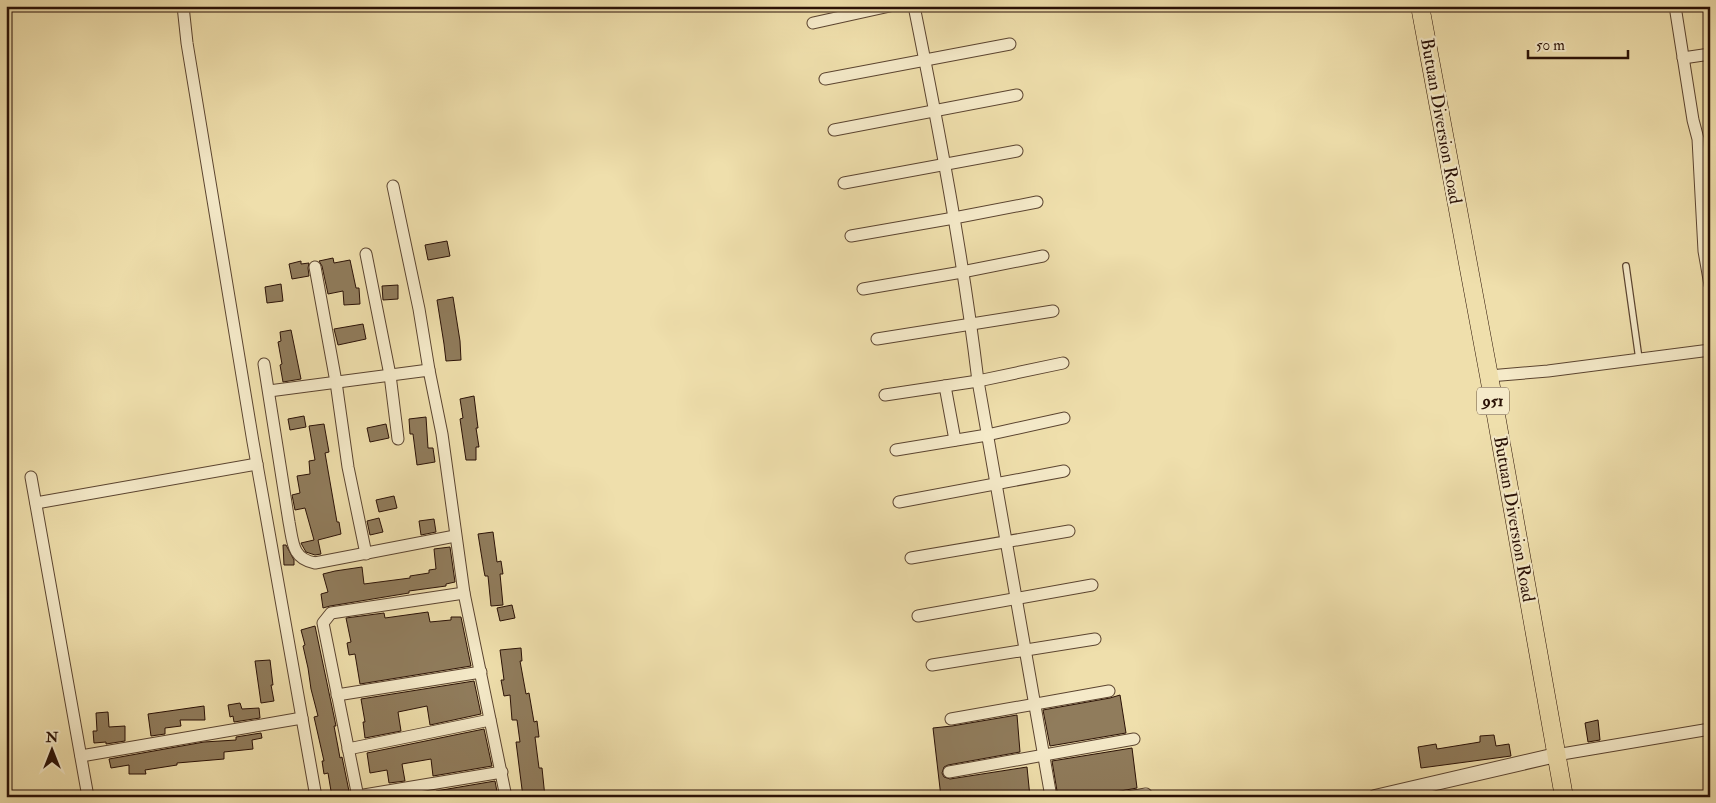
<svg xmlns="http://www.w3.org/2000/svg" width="1716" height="803" viewBox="0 0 1716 803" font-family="'IM FELL Double Pica',serif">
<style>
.building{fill:#907c5c;stroke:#2a1106}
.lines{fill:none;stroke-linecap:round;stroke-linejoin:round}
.service-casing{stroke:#5b4430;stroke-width:8}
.minor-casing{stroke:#5b4430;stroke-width:13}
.tertiary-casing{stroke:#5b4430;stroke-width:16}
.primary-casing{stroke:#2a1106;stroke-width:19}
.service{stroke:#f5eac9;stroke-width:5.5}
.minor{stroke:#f5eac9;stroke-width:11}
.tertiary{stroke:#f5eac9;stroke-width:14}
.primary{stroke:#efdfac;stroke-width:18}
.labels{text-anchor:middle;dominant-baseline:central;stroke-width:4.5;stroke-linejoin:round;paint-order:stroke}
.shield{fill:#f5eac9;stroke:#675240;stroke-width:1}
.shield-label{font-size:16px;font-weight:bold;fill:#2a1106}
.street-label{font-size:18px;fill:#2a1106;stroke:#f5eac9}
</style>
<rect width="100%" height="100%" fill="#efdfac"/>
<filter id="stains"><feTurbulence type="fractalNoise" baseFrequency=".004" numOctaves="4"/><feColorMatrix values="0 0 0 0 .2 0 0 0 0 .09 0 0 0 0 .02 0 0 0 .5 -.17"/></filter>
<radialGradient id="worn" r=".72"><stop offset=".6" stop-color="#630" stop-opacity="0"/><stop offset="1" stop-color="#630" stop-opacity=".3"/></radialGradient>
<g class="building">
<polygon points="447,241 450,256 428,260 425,245"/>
<polygon points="333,258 334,263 350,260 356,288 359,288 360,304 344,305 343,291 328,294 322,266 319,261"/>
<polygon points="301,261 301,264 309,263 308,268 309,276 292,279 289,264"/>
<polygon points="281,284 283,301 267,303 265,287"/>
<polygon points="398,285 398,299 383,300 382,286"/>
<polygon points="453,297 460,341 461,360 446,361 444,344 437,300"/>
<polygon points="363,324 366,339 338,345 334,329"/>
<polygon points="291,330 301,379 283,382 280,365 282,364 278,342 281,341 280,332"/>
<polygon points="474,396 478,428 476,428 479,447 476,447 476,460 466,460 460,419 463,418 460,399"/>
<polygon points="304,416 306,427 290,430 288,419"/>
<polygon points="426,417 428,448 433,448 435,462 417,465 413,434 410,434 409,419"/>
<polygon points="324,424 329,452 325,453 337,522 339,522 341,534 318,540 321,554 315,555 306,552 302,545 301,543 314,540 305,508 295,510 292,495 300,493 297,476 310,474 309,461 315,460 309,426"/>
<polygon points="386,424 389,438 370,442 367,428"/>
<polygon points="394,496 397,508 379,512 376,500"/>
<polygon points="379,518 383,532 370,535 367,521"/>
<polygon points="434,519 436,532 421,535 419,521"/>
<polygon points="493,532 497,562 501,561 503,574 500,574 503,605 491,606 488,576 485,576 484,571 478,534"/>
<polygon points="283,545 286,545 294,560 294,565 284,565"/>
<polygon points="450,547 455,582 446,584 446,586 409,591 409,593 330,606 323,608 321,594 328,592 323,574 335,571 362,567 364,584 410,578 410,576 429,573 429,570 436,569 434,549"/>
<polygon points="512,605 515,618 500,621 497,608"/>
<polygon points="428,612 430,622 451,620 451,617 461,617 471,666 360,684 355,654 349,655 347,643 351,642 346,618 384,613 385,618"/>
<polygon points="315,626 336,726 334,726 338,747 340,758 342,757 350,796 332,797 328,773 324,774 322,761 324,761 314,717 318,716 311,689 308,668 303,646 305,645 301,630"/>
<polygon points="521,648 522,661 520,661 526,694 529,693 534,722 537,721 539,737 535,737 539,768 542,768 545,797 523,797 516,742 520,742 517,720 512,720 510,695 504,696 501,680 504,680 500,650"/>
<polygon points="270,660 273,685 271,685 274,701 261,703 255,661"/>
<polygon points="474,681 481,714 430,725 427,706 398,712 401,731 365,738 363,722 365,722 361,699"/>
<polygon points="1120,695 1126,733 1050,746 1043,710 1110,698"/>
<polygon points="240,703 242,709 259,708 260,718 234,722 233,716 230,717 228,705"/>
<polygon points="204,706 205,720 180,720 181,726 165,728 165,734 151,736 148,714"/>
<polygon points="108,712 109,727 125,726 125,741 106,744 106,742 94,743 93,731 97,731 96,713"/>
<polygon points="1017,715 1020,752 948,765 944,767 942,773 944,777 950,779 1027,767 1030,797 941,797 933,728 952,726"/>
<polygon points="1598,720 1600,740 1588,742 1585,723"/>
<polygon points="484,729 492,766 433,776 431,759 402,764 405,781 389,783 387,770 370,773 367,753"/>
<polygon points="261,733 262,738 252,740 253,749 224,752 224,759 177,763 177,765 145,770 146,774 129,774 129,765 111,768 109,759 204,742 236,740 236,737"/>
<polygon points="1494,735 1496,746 1509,744 1511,756 1421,768 1418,747 1436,744 1437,749 1480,742 1480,736"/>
<polygon points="1132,748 1137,788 1087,797 1058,797 1052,761"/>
<polygon points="495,781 498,797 437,797 436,791"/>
</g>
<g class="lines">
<g class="service-casing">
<polyline id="service" points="1626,266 1639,359"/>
</g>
<g class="minor-casing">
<g id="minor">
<polyline points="183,6 187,43 253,442 316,797"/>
<path d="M914 6C939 130 963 256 978 381L1051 797"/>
<polyline points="1675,6 1693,120 1698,139 1704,251 1710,285"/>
<polyline points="813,23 890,6"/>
<polyline points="1683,58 1710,54"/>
<polyline points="825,79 1010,44"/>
<polyline points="834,130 1017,95"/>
<polyline points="844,183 1017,151"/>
<polyline points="393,186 419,309 429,370"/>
<polyline points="851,236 954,218 1037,202"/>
<polyline points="366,254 390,375 398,439"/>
<polyline points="315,267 336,382 348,467 366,554"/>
<polyline points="863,289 962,272 1043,256"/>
<polyline points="877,339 1053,311"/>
<path d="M264 364 289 522C293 542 292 559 315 563L455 536"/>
<polyline points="1489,376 1548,371 1710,350"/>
<polyline points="945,386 955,440"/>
<polyline points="269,391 429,370 442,434 464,593 506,797"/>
<polyline points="885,395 978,381 1063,363"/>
<polyline points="896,450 987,435 1064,418"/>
<polyline points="31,477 88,797"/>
<polyline points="899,502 1064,471"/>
<polyline points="36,503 257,464"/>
<polyline points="911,558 1069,531"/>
<polyline points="918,616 1092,585"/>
<polyline points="932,665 1095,639"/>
<polyline points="337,695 481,672"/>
<polyline points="951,719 1109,691"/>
<polyline points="348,749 490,720"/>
<polyline points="1556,755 1710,729"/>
<polyline points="81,756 302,718"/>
<polyline points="949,772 1134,739"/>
<polyline points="358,796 502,772"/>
<polyline points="358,797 323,623 331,613 464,593"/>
<polyline points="1128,797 1146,794"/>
</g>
</g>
<g class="tertiary-casing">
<polyline id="tertiary" points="1375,797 1556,755"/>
</g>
<g class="primary-casing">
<polyline id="primary" points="1420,6 1489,376 1564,797"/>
</g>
<use href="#service" class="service"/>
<use href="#minor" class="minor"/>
<use href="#tertiary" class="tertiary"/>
<use href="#primary" class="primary"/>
</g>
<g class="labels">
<rect class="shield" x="1477" y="387.5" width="32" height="27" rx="4"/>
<g class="shield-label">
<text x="1493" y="401">951</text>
</g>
<g class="street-label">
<text transform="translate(1441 121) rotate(80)">Butuan Diversion Road</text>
<text transform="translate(1514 519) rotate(80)">Butuan Diversion Road</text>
</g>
</g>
<rect width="1716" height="803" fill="none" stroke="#efdfac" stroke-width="25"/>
<rect x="8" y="8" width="1701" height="788" fill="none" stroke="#2a1106" stroke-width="2.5"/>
<rect x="12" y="12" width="1691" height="778" fill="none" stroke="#2a1106"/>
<g transform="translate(52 750)" stroke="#f5eac9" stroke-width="4" paint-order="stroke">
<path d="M0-4L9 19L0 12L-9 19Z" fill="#2a1106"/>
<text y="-8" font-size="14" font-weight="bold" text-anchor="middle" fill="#2a1106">N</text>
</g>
<path d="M1528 50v8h100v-8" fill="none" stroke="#2a1106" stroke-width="2.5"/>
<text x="1536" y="50" font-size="15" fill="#2a1106" stroke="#f5eac9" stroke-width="4" paint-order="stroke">50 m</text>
<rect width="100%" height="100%" filter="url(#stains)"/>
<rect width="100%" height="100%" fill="url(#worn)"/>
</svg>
